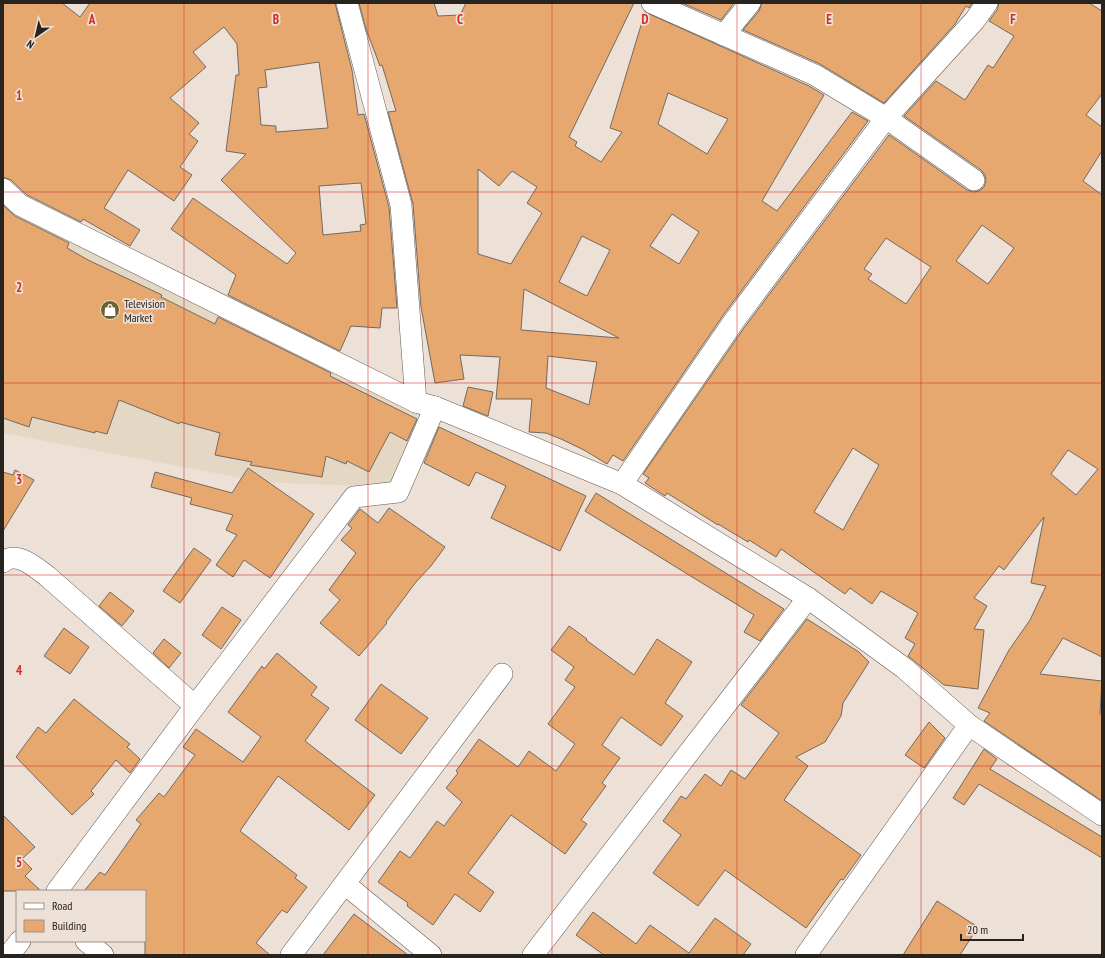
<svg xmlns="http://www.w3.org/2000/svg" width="1105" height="958" viewBox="0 0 1105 958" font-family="'PT Sans Narrow',sans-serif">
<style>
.commercial{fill:#e4d7c4}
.building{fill:#e6a86f;stroke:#746960;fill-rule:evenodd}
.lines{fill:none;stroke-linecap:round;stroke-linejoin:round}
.minor-casing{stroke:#62584f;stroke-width:22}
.minor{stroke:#fff;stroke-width:21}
.grid{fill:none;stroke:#d62828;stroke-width:1;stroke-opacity:0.55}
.labels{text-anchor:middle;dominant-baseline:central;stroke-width:3.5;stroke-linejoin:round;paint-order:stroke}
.poi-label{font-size:12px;fill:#27231f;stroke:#ede0d6;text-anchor:start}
.grid-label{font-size:13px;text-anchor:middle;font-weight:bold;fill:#d62828;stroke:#ede0d6;stroke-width:3.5;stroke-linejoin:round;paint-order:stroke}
</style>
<rect width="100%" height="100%" fill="#ede0d6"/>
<polygon class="commercial" points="3,203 429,416 390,487 262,482 3,433"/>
<g class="building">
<path d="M3 3H62L80 17 90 3H335L352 70 358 115 364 114 389 207 397 308H382L380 328 351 326 340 351 228 295 236 275 171 229 193 198 287 264 296 253 221 180 246 154 226 151 236 75H239L237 44 224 27 193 52 206 67 170 98 199 123 189 134 198 141 180 167 192 175 174 201 128 170 104 208 140 230 130 246 83 219 81 222 27 195 11 180 3 177ZM319 62 328 128 276 132V126L261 125 258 88 267 87 265 70ZM361 183 366 224 360 225 361 231 323 235 319 186Z"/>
<path d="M359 3H434L438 16 460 15 466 3H634L569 137 577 142 575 146 601 162 622 132 610 128 645 12 809 86 824 95 762 201 777 211 852 112 868 121 724 314 623 461 613 455 607 464 584 450 561 439 546 433 529 432 532 399H496L500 357 460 355 464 379 435 383 421 307 413 204 388 112 396 111 382 65 380 66 366 29ZM668 93 728 119 707 154 658 124ZM478 169 499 186 512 171 537 187 527 203 542 213 511 264 478 254ZM672 214 699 232 679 264 650 246ZM582 236 610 250 587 296 559 282ZM524 289 619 338 521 330ZM548 356 597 362 589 405 546 388Z"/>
<polygon points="682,3 734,3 721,20"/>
<polygon points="762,3 972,3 969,8 966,6 955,24 884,103 820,64 743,30 759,11"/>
<path d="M999 3H1089L1102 11V94L1086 115 1102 127V151L1083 181 1102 195V657L1063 638 1040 674 1102 681 1100 714 1102 715V801L984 721 990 713 978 708 1009 650 1030 620 1046 586 1031 583 1044 517 1004 570 999 566 974 598 987 606 974 629 984 630 978 689 944 685 908 656 915 644 905 638 918 613 881 591 872 604 850 588 845 594 781 549 776 557 749 540 748 542 718 524V525L667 493 665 496 645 483 649 478 643 474 744 328 889 135 967 190 973 192 979 191 984 187 986 181 985 175 981 170 904 116 936 81 965 100 988 65 993 68 1014 36 989 21 997 10ZM982 225 1014 248 988 284 956 261ZM886 238 931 267 906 304 868 279 872 274 864 269ZM853 448 879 465 843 530 814 512ZM1068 450 1098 469 1076 495 1051 474Z"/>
<polygon points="3,205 15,216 69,243 67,248 88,260 162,295 161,297 215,324 218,317 331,373 330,376 417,419 407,441 390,432 369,472 347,461 346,464 326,456 322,477 250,465 252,462 215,455 220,433 180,422 179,424 119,400 107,434 95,431 95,433 32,417 29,427 3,418"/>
<polygon points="468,387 493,392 488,416 463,406"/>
<polygon points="439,427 586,496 560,551 491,518 506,486 476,472 469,486 424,463"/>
<polygon points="248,468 314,514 270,578 244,560 233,577 216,565 237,535 226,530 233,515 190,504 192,498 151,487 155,472 232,493"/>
<polygon points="15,470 34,480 3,531 3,472 13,475"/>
<polygon points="596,493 784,609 760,641 744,632 754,615 585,511"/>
<polygon points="389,508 445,547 431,566 416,582 386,622 387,623 359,656 320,623 340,600 329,590 356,553 341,540 352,528 348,525 360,509 378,523"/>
<polygon points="194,548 211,560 180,603 163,591"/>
<polygon points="110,592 134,611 122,626 99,606"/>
<polygon points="222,607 241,620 221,649 202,635"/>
<polygon points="807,619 859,652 869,662 843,703 841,716 825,742 796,757 808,766 784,800 861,855 843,880 841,879 806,928 725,870 698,906 653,873 681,835 663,821 681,796 686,799 705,774 721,786 731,770 745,779 779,733 741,705"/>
<polygon points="569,626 587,639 586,640 634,675 657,639 692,662 665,703 683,716 661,746 621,717 602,745 620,758 602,783 606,786 581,820 587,824 565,854 511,815 468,873 494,892 480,912 455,894 433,925 407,906 408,903 378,882 400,851 410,858 437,821 444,826 462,802 446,788 458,773 456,771 479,739 518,767 529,751 556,771 575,744 548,724 575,687 565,680 574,667 551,650"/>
<polygon points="64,628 89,647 70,674 44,656"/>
<polygon points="164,639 181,653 169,668 153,653"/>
<polygon points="277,653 317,687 311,695 329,708 305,741 375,795 349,830 278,776 240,831 297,875 295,878 307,887 287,913 282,910 256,943 270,955 145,955 145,891 84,891 100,872 105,875 141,824 136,820 159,793 164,797 195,755 183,747 196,729 243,762 261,737 228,712 262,666 264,669"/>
<polygon points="381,684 428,718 401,754 355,720"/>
<polygon points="74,699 130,744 127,747 140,759 130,773 116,760 91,791 94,794 72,815 16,757 38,727 46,733"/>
<polygon points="929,722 945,738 924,768 905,755"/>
<polygon points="984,749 997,759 990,769 1102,837 1102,858 979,784 964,805 953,798"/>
<polygon points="3,815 35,847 22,859 32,869 25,876 41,891 3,891"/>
<polygon points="937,901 978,927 960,955 903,955"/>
<polygon points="593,912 636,944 650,925 689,953 715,918 751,944 743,955 604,955 576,935"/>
<polygon points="354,914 408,955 323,955"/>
</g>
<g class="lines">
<g class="minor-casing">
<g id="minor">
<polyline points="347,3 401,205 416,402"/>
<polyline points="652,3 815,75 886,118 974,180"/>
<polyline points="724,35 750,3"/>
<polyline points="3,189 20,205 416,402 435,407 622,484 808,598 904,668 969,725 1102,815"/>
<polyline points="622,484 734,321 886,118 975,20 987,3"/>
<path d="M3 562C17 550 36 568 47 576L195 706"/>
<polyline points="345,884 431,955"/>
<polyline points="57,891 195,706 354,497 398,492 435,407"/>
<polyline points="86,941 103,955"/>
<polyline points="9,955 20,941"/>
<polyline points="291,955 502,674"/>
<polyline points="533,955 808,598"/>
<polyline points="806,955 969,725"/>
</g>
</g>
<use href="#minor" class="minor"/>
</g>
<path class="grid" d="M184 3V955M368 3V955M552 3V955M737 3V955M921 3V955M3 192H1102M3 383H1102M3 575H1102M3 766H1102"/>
<defs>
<g id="shop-disc" transform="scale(1)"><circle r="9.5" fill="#6a632f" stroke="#ede0d6"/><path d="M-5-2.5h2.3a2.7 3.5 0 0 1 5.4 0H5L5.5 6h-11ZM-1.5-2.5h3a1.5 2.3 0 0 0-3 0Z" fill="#fff"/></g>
</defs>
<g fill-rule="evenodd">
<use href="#shop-disc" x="110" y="310"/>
</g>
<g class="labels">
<g class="poi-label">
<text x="124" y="303">Television<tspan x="124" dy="14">Market</tspan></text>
</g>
</g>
<g class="grid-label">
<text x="92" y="24">A</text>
<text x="276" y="24">B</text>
<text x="460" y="24">C</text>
<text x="645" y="24">D</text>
<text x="829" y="24">E</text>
<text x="1013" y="24">F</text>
<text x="19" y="100">1</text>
<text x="19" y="292">2</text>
<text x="19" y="484">3</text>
<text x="19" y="675">4</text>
<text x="19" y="867">5</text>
</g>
<rect width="1105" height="958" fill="none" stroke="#27231f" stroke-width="8"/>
<rect x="16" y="890" width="130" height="52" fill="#ede0d6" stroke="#9e948d"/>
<rect x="24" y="903" width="20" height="6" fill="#ffffff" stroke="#9e948d"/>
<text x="52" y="910" font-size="12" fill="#27231f">Road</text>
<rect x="24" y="920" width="20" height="12" fill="#e6a86f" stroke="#9e948d"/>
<text x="52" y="930" font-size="12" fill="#27231f">Building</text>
<g transform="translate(36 36) rotate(214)" stroke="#ede0d6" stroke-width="3" paint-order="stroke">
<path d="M0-3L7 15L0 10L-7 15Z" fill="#27231f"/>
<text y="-6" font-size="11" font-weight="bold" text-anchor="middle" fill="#27231f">N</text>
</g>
<path d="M961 934v6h62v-6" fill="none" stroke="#27231f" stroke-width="2"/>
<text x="967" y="934" font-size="12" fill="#27231f" stroke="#ede0d6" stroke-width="3" paint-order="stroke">20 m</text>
</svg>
